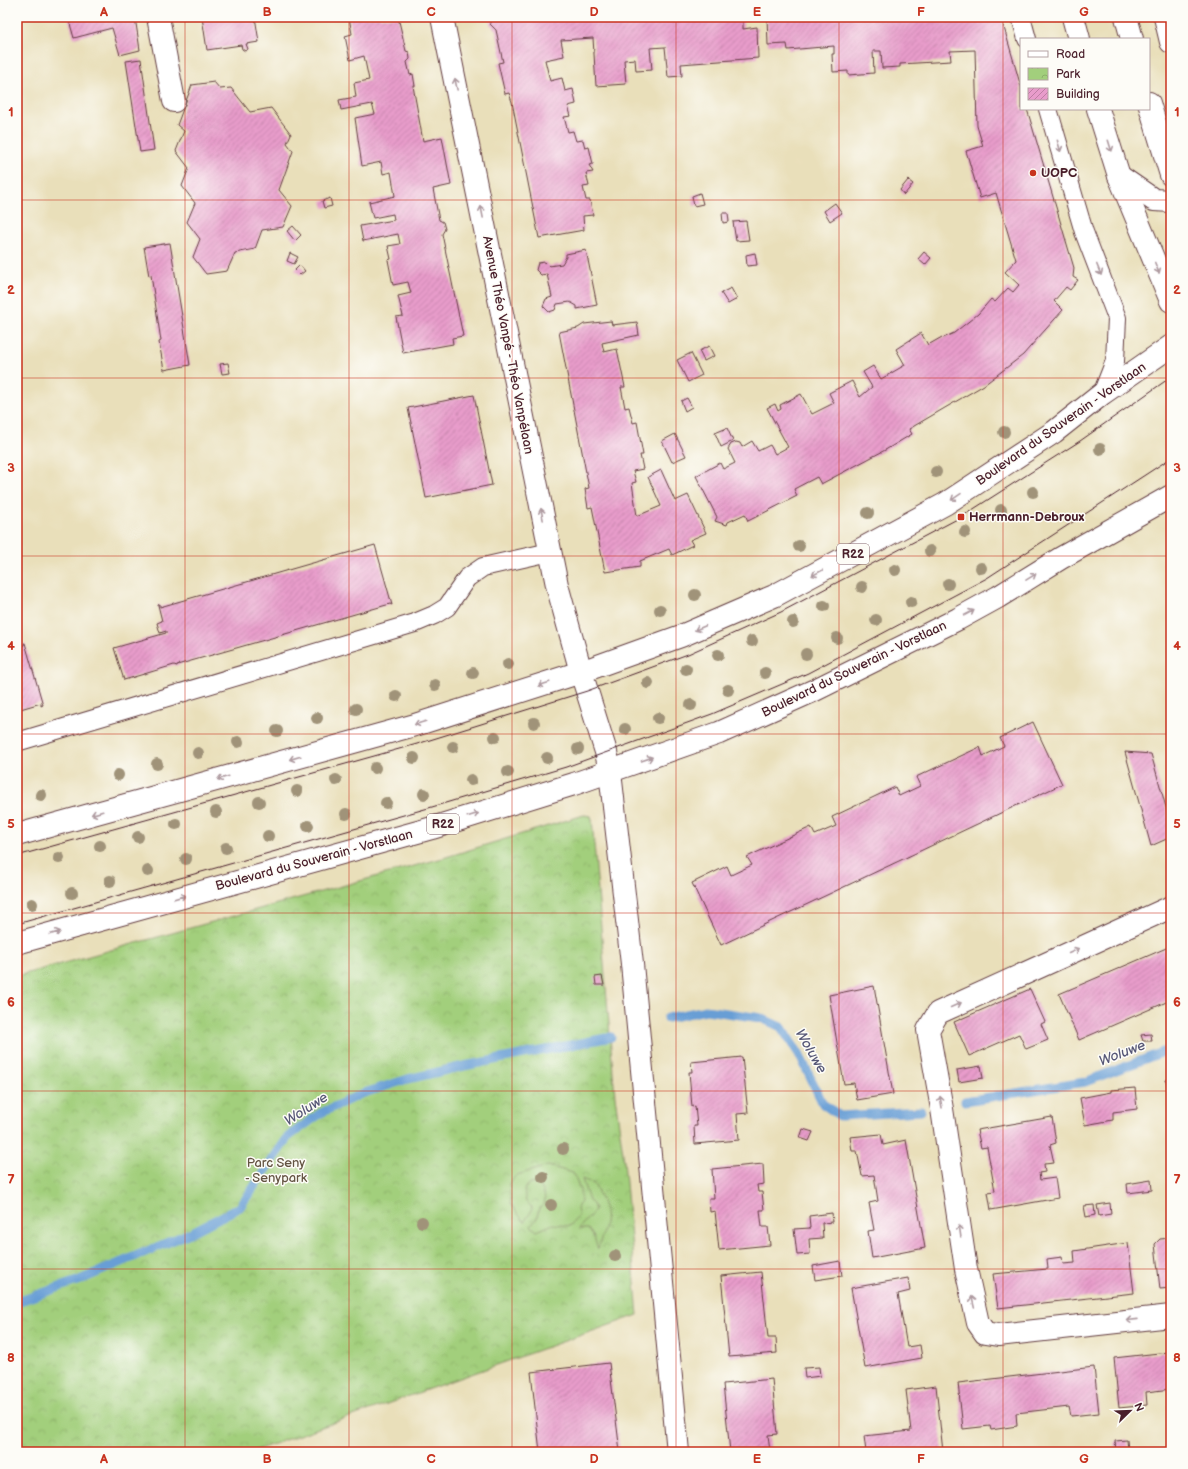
<svg xmlns="http://www.w3.org/2000/svg" width="1188" height="1469" viewBox="0 0 1188 1469" font-family="'Balsamiq Sans',sans-serif">
<style>
.park{fill:url(#park-crowns);stroke:#767754}
.garden{fill:#a2cf7c;stroke:#767754}
.lines{fill:none;stroke-linecap:round;stroke-linejoin:round}
.stream{stroke:#679ed5;stroke-width:9}
.building{fill:url(#building-hatch)}
.lane-casing{stroke:#623c40;stroke-width:20}
.street-casing{stroke:#623c40;stroke-width:24}
.secondary-casing{stroke:#623c40;stroke-width:24}
.primary-casing{stroke:#623c40;stroke-width:24}
.highway-casing{stroke:#623c40;stroke-width:24}
.lane{stroke:#fff;stroke-width:18}
.street{stroke:#fff;stroke-width:22}
.secondary{stroke:#fff;stroke-width:22}
.primary{stroke:#fff;stroke-width:22}
.highway{stroke:#fff;stroke-width:22}
.tram{stroke:#4a1f2b;stroke-width:1}
.tree{fill:#a09379}
.oneway{stroke:#ae9aa0}
.grid{fill:none;stroke:#c8321e;stroke-width:1;stroke-opacity:0.55}
.poi-dot{fill:#c8321e;stroke:#fdfcf7;stroke-width:1.5}
.labels{text-anchor:middle;dominant-baseline:central;stroke-width:3;stroke-linejoin:round;paint-order:stroke}
.shield{fill:#fdfcf7;stroke:#806168;stroke-width:1}
.shield-label{font-size:12px;font-weight:bold;fill:#4a1f2b}
.poi-label{font-size:13px;font-weight:bold;fill:#4a1f2b;stroke:#fdfcf7;text-anchor:start}
.street-label{font-size:13px;fill:#4a1f2b;stroke:#fdfcf7}
.park-label{font-size:13px;fill:#645443;stroke:#fdfcf7}
.water-label{font-size:14px;font-style:italic;fill:#575877;stroke:#fdfcf7}
.neatline{fill:none;stroke:#c8321e;stroke-width:1.5}
.grid-label{font-size:13px;text-anchor:middle;font-weight:bold;fill:#c8321e}
</style>
<defs>
<pattern id="park-crowns" width="20" height="18" patternUnits="userSpaceOnUse"><rect width="20" height="18" fill="#a2cf7c"/><path d="M2 6a3 3 0 1 1 6 0M12 15a3 3 0 1 1 6 0" fill="none" stroke="#8db16b"/></pattern>
<pattern id="building-hatch" width="6" height="6" patternUnits="userSpaceOnUse"><rect width="6" height="6" fill="#e89ccb"/><path d="M-1 1l2-2M0 6l6-6M5 7l2-2" fill="none" stroke="#be7fa5"/></pattern>
</defs>
<rect width="100%" height="100%" fill="#fdfcf7"/>
<filter id="ink" filterUnits="userSpaceOnUse"><feTurbulence type="fractalNoise" baseFrequency=".025" numOctaves="2"/><feDisplacementMap in="SourceGraphic" scale="8" xChannelSelector="R" yChannelSelector="G"/><feConvolveMatrix kernelMatrix="1 2 1 2 8 2 1 2 1" color-interpolation-filters="sRGB"/></filter>
<filter id="wash" filterUnits="userSpaceOnUse"><feTurbulence type="fractalNoise" baseFrequency=".012" numOctaves="4" result="noise"/><feDisplacementMap in="SourceGraphic" scale="16" xChannelSelector="R" yChannelSelector="G"/><feGaussianBlur stdDeviation="0.9" result="paint"/><feColorMatrix in="noise" values="0 0 0 0 0 0 0 0 0 0 0 0 0 0 0 0 0 1.4 0 .05"/><feComposite in="paint" operator="in"/></filter>
<g filter="url(#wash)">
<rect width="100%" height="100%" fill="#e9dfba"/>
<polygon class="park" points="584,815 591,816 592,819 615,1096 624,1161 638,1315 251,1452 17,1452 17,976 443,858"/>
<g class="garden">
<path d="M548 1166 573 1173 580 1190 581 1202C577 1206 576 1209 579 1215L570 1226 553 1224 537 1231 531 1226 537 1218 539 1208 544 1205C546 1196 544 1190 537 1183L529 1184 524 1190 526 1202 532 1207 531 1212 524 1222 511 1204 509 1183 517 1175Z"/>
<path d="M582 1179 594 1184C609 1215 608 1217 598 1249L594 1237 588 1229H579C584 1221 591 1216 595 1210L593 1204 589 1201Z"/>
</g>
<g class="lines">
<g class="stream">
<polyline points="667,1018 706,1010 761,1018 781,1027 799,1054 823,1104 840,1116 921,1111"/>
<polyline points="965,1101 1085,1082 1171,1049"/>
<polyline points="17,1302 80,1280 192,1232 240,1207 288,1137 321,1113 361,1094 408,1079 464,1066 611,1037"/>
</g>
</g>
<g id="blocks">
<g class="building">
<polygon points="68,17 135,17 140,50 120,55 112,28 74,38"/>
<polygon points="202,17 255,17 259,42 246,44 248,49 245,51 242,49 241,45 207,50"/>
<polygon points="349,17 398,17 406,51 409,52 410,59 407,62 410,75 413,74 415,86 413,86 423,141 442,137 451,185 433,189 439,220 443,222 445,229 442,234 463,336 452,338 453,344 403,353 396,317 403,316 398,296 411,293 408,282 393,285 388,260 391,259 388,246 400,244 398,234 363,241 360,226 394,220 393,214 373,218 369,202 395,196 391,172 383,174 381,162 362,166 355,118 375,114 372,104 341,110 339,100 356,97 354,83 369,80 364,56 350,60 345,36 352,34"/>
<polygon points="490,17 743,17 743,29 757,27 758,58 681,64 682,76 668,77 665,47 650,48 652,70 636,71 635,59 624,60 626,84 596,86 593,38 561,40 564,56 545,60 550,81 562,78 565,91 573,89 576,104 568,106 571,116 564,117 568,132 573,131 576,141 583,140 585,148 589,147 593,164 589,165 593,172 586,173 589,186 583,187 586,200 590,200 593,215 583,216 584,230 539,238 512,102 509,93 505,94 498,63 503,62 496,30 490,24"/>
<polygon points="767,17 1001,17 1021,87 1021,109 1027,109 1074,268 1073,277 1078,280 1070,290 1066,287 1054,301 1063,310 1037,339 1023,355 984,385 909,429 912,434 887,449 821,484 817,477 794,489 797,496 748,521 745,514 728,522 727,525 715,521 717,517 696,476 720,463 723,469 735,463 728,449 731,444 736,442 740,443 742,447 752,441 758,451 770,445 775,454 788,447 767,408 775,404 778,411 781,409 780,405 801,394 812,414 834,403 829,393 852,381 860,397 872,387 863,372 873,366 881,379 905,365 896,349 921,333 928,345 942,337 943,338 954,333 978,314 991,299 995,302 1008,288 1013,292 1019,285 1005,272 1016,260 996,193 980,198 966,151 983,146 977,126 975,50 950,51 951,61 900,64 900,67 882,68 881,51 873,51 874,73 848,75 848,71 833,72 832,54 834,54 834,46 788,50 787,44 768,45"/>
<polygon points="141,59 154,150 140,152 126,61"/>
<polygon points="214,82 220,89 231,88 250,112 271,108 291,134 287,143 293,151 279,190 292,206 283,227 262,230 255,249 235,253 227,271 206,274 193,257 200,239 187,222 195,203 182,186 189,168 176,151 184,131 177,125 192,85"/>
<polygon points="908,180 913,184 904,195 900,190"/>
<polygon points="700,193 703,204 694,206 692,196"/>
<polygon points="330,198 332,206 324,208 322,201"/>
<polygon points="835,203 842,213 830,221 824,211"/>
<polygon points="722,213 728,213 729,222 723,223"/>
<polygon points="746,221 749,240 736,241 733,222"/>
<polygon points="293,226 301,235 295,241 287,231"/>
<polygon points="170,243 190,365 164,370 159,342 161,341 151,275 149,276 144,247"/>
<polygon points="586,250 597,305 577,309 577,306 570,302 557,304 555,310 549,312 543,306 546,299 552,297 547,274 541,275 536,270 538,263 545,262 549,266 562,264 566,257 566,254"/>
<polygon points="924,252 931,258 925,265 918,259"/>
<polygon points="290,253 298,257 294,264 287,261"/>
<polygon points="755,253 757,265 747,266 746,255"/>
<polygon points="300,265 305,271 300,275 295,270"/>
<polygon points="731,288 737,299 728,304 721,293"/>
<polygon points="611,321 612,325 637,322 639,335 602,343 604,352 617,349 625,387 621,387 625,408 629,407 633,423 637,422 643,455 640,455 643,469 633,471 636,482 632,483 637,516 661,506 648,477 661,470 675,501 688,495 706,533 690,540 693,545 672,555 669,549 640,561 640,567 605,572 592,507 588,508 585,489 589,488 559,332 578,328 584,324"/>
<polygon points="709,346 714,356 704,361 699,351"/>
<polygon points="691,353 702,375 688,382 677,360"/>
<polygon points="228,363 230,373 222,374 220,364"/>
<polygon points="474,395 492,485 426,498 408,408"/>
<polygon points="687,398 692,407 685,411 681,401"/>
<polygon points="727,428 733,441 721,447 715,433"/>
<polygon points="675,434 686,456 672,462 662,441"/>
<polygon points="375,545 392,605 390,604 177,665 177,666 174,665 124,680 114,648 166,633 166,631 160,633 157,623 162,621 158,605 160,604 160,607"/>
<polygon points="24,643 25,643 43,705 41,706 41,703 17,710 17,647 24,645"/>
<polygon points="1033,722 1062,784 721,945 692,883 727,866 731,875 752,865 747,857 811,827 815,835 836,826 832,817 895,787 899,796 920,786 916,777 980,747 983,756 1004,746 1000,738"/>
<polygon points="1125,752 1151,754 1171,825 1171,837 1151,846"/>
<polygon points="1171,946 1171,1000 1079,1040 1059,994"/>
<polygon points="602,976 604,985 596,985 595,977"/>
<polygon points="874,986 893,1094 857,1100 854,1083 844,1084 829,995"/>
<polygon points="1030,989 1045,1022 1041,1024 1048,1040 1026,1049 1019,1034 969,1056 954,1022"/>
<polygon points="1151,1034 1152,1041 1143,1041 1141,1035"/>
<polygon points="742,1057 748,1113 737,1114 739,1140 695,1144 694,1126 697,1126 695,1106 692,1107 689,1072 692,1072 691,1062"/>
<polygon points="981,1066 983,1078 959,1082 957,1070"/>
<polygon points="1171,1079 1171,1099 1169,1099 1166,1080"/>
<polygon points="1135,1088 1137,1109 1113,1112 1113,1120 1085,1125 1080,1098 1111,1092 1111,1090"/>
<polygon points="1052,1117 1056,1143 1050,1145 1054,1163 1044,1164 1045,1172 1039,1173 1040,1180 1055,1178 1058,1198 991,1210 988,1192 995,1191 987,1147 981,1148 977,1130"/>
<polygon points="803,1129 813,1132 809,1141 800,1138"/>
<polygon points="881,1134 883,1145 906,1140 925,1248 872,1258 868,1231 874,1230 869,1203 878,1201 874,1175 862,1176 857,1151 852,1151 850,1137"/>
<polygon points="763,1164 764,1184 757,1185 758,1192 762,1192 764,1210 760,1210 762,1227 768,1227 770,1245 719,1250 715,1211 710,1212 709,1198 714,1198 712,1169"/>
<polygon points="1151,1180 1152,1190 1128,1193 1127,1184"/>
<polygon points="1110,1203 1111,1214 1099,1216 1097,1205"/>
<polygon points="1094,1205 1095,1215 1086,1217 1084,1206"/>
<polygon points="832,1213 833,1222 822,1223 823,1238 809,1239 810,1254 797,1255 794,1229 810,1228 809,1216"/>
<polygon points="1171,1238 1171,1288 1160,1289 1155,1244 1160,1239"/>
<polygon points="1128,1243 1134,1293 998,1308 993,1274 1048,1269 1047,1259 1062,1257 1063,1264 1075,1263 1074,1251"/>
<polygon points="840,1261 842,1276 815,1280 813,1266"/>
<polygon points="761,1272 768,1338 776,1338 777,1353 729,1357 721,1276"/>
<polygon points="908,1278 910,1291 898,1294 907,1347 920,1345 922,1358 865,1368 851,1288"/>
<polygon points="1168,1352 1171,1352 1171,1389 1146,1392 1147,1405 1119,1408 1114,1358"/>
<polygon points="609,1363 620,1452 540,1452 531,1372"/>
<polygon points="819,1367 820,1376 805,1378 804,1368"/>
<polygon points="1094,1367 1099,1413 1071,1416 1069,1407 1016,1413 1017,1426 991,1430 990,1426 963,1429 958,1383"/>
<polygon points="772,1379 777,1434 768,1435 770,1452 730,1452 723,1384"/>
<polygon points="936,1386 943,1452 866,1452 864,1436 911,1431 906,1390"/>
<polygon points="1127,1440 1128,1451 1116,1452 1115,1441"/>
</g>
</g>
</g>
<g filter="url(#ink)">
<use href="#blocks" fill-opacity="0" stroke="#623c40" stroke-width="1"/>
<g class="lines">
<g class="lane-casing">
<g id="lane">
<polyline points="1021,17 1027,39"/>
<polyline points="1048,109 1084,232 1117,318 1115,361 1102,394"/>
<polyline points="17,742 415,623 434,615 447,607 467,578 483,567 550,552"/>
</g>
</g>
<g class="street-casing">
<g id="street">
<polyline points="158,17 174,101"/>
<polyline points="442,17 557,585 581,672 606,752 610,772 632,964 678,1452"/>
<polyline points="1171,907 938,1013 928,1030 942,1109 966,1269 978,1323 985,1333 998,1335 1171,1316"/>
</g>
</g>
<g class="secondary-casing">
<g id="secondary">
<polyline points="1073,17 1079,39"/>
<polyline points="1098,109 1119,176 1171,301"/>
<polyline points="1119,176 1154,200 1171,201"/>
</g>
</g>
<g class="primary-casing">
<g id="primary">
<polyline points="17,835 415,725 581,672 681,636 774,596 945,504 1054,432 1102,394 1171,346"/>
<polyline points="17,943 432,828 574,784 719,733 815,690 958,619 998,597 1061,558 1171,496"/>
</g>
</g>
<g class="highway-casing">
<g id="highway">
<polyline points="1126,17 1132,39"/>
<polyline points="1165,17 1171,42"/>
<polyline points="1149,103 1171,175"/>
</g>
</g>
<use href="#lane" class="lane"/>
<use href="#street" class="street"/>
<use href="#secondary" class="secondary"/>
<use href="#primary" class="primary"/>
<use href="#highway" class="highway"/>
<g class="tram">
<polyline points="17,856 417,744 587,691 688,654 781,612 961,517 1080,441 1171,377"/>
<polyline points="17,924 432,807 566,767 712,714 808,673 987,578 1171,458"/>
</g>
</g>
<g class="tree">
<circle cx="1004" cy="432" r="6"/>
<circle cx="1100" cy="449" r="6"/>
<circle cx="936" cy="472" r="6"/>
<circle cx="1033" cy="492" r="6"/>
<circle cx="1001" cy="510" r="6"/>
<circle cx="868" cy="513" r="6"/>
<circle cx="965" cy="532" r="6"/>
<circle cx="799" cy="546" r="6"/>
<circle cx="930" cy="551" r="6"/>
<circle cx="981" cy="568" r="6"/>
<circle cx="895" cy="570" r="6"/>
<circle cx="948" cy="584" r="6"/>
<circle cx="862" cy="587" r="6"/>
<circle cx="695" cy="595" r="6"/>
<circle cx="911" cy="602" r="6"/>
<circle cx="824" cy="606" r="6"/>
<circle cx="660" cy="610" r="6"/>
<circle cx="876" cy="620" r="6"/>
<circle cx="793" cy="622" r="6"/>
<circle cx="837" cy="638" r="6"/>
<circle cx="752" cy="641" r="6"/>
<circle cx="806" cy="654" r="6"/>
<circle cx="718" cy="655" r="6"/>
<circle cx="508" cy="664" r="6"/>
<circle cx="686" cy="669" r="6"/>
<circle cx="473" cy="673" r="6"/>
<circle cx="765" cy="673" r="6"/>
<circle cx="648" cy="683" r="6"/>
<circle cx="435" cy="685" r="6"/>
<circle cx="728" cy="690" r="6"/>
<circle cx="396" cy="696" r="6"/>
<circle cx="691" cy="705" r="6"/>
<circle cx="356" cy="709" r="6"/>
<circle cx="317" cy="718" r="6"/>
<circle cx="658" cy="718" r="6"/>
<circle cx="534" cy="723" r="6"/>
<circle cx="625" cy="729" r="6"/>
<circle cx="277" cy="731" r="6"/>
<circle cx="495" cy="737" r="6"/>
<circle cx="238" cy="742" r="6"/>
<circle cx="453" cy="747" r="6"/>
<circle cx="578" cy="749" r="6"/>
<circle cx="198" cy="753" r="6"/>
<circle cx="414" cy="758" r="6"/>
<circle cx="547" cy="758" r="6"/>
<circle cx="157" cy="764" r="6"/>
<circle cx="375" cy="768" r="6"/>
<circle cx="508" cy="772" r="6"/>
<circle cx="118" cy="775" r="6"/>
<circle cx="336" cy="780" r="6"/>
<circle cx="471" cy="780" r="6"/>
<circle cx="297" cy="791" r="6"/>
<circle cx="424" cy="794" r="6"/>
<circle cx="41" cy="795" r="6"/>
<circle cx="259" cy="802" r="6"/>
<circle cx="386" cy="803" r="6"/>
<circle cx="216" cy="812" r="6"/>
<circle cx="346" cy="814" r="6"/>
<circle cx="176" cy="824" r="6"/>
<circle cx="308" cy="826" r="6"/>
<circle cx="268" cy="836" r="6"/>
<circle cx="138" cy="837" r="6"/>
<circle cx="100" cy="846" r="6"/>
<circle cx="226" cy="848" r="6"/>
<circle cx="59" cy="858" r="6"/>
<circle cx="186" cy="859" r="6"/>
<circle cx="148" cy="871" r="6"/>
<circle cx="110" cy="881" r="6"/>
<circle cx="72" cy="893" r="6"/>
<circle cx="32" cy="904" r="6"/>
<circle cx="563" cy="1149" r="6"/>
<circle cx="543" cy="1177" r="6"/>
<circle cx="551" cy="1205" r="6"/>
<circle cx="422" cy="1222" r="6"/>
<circle cx="615" cy="1256" r="6"/>
</g>
<defs><path id="oneway-shaft" d="M-6 0H5M1.5-3L5.5 0L1.5 3" fill="none" stroke-width="1.6" stroke-linecap="round" stroke-linejoin="round"/></defs>
<g class="oneway">
<use href="#oneway-shaft" transform="translate(456 84) rotate(-101)"/>
<use href="#oneway-shaft" transform="translate(1059 146) rotate(74)"/>
<use href="#oneway-shaft" transform="translate(1110 146) rotate(73)"/>
<use href="#oneway-shaft" transform="translate(482 212) rotate(-101)"/>
<use href="#oneway-shaft" transform="translate(1157 268) rotate(68)"/>
<use href="#oneway-shaft" transform="translate(1099 270) rotate(68)"/>
<use href="#oneway-shaft" transform="translate(956 497) rotate(146)"/>
<use href="#oneway-shaft" transform="translate(542 514) rotate(-101)"/>
<use href="#oneway-shaft" transform="translate(817 573) rotate(152)"/>
<use href="#oneway-shaft" transform="translate(1031 577) rotate(-32)"/>
<use href="#oneway-shaft" transform="translate(969 613) rotate(-28)"/>
<use href="#oneway-shaft" transform="translate(700 628) rotate(157)"/>
<use href="#oneway-shaft" transform="translate(544 684) rotate(162)"/>
<use href="#oneway-shaft" transform="translate(420 723) rotate(163)"/>
<use href="#oneway-shaft" transform="translate(295 758) rotate(164)"/>
<use href="#oneway-shaft" transform="translate(647 759) rotate(-19)"/>
<use href="#oneway-shaft" transform="translate(223 778) rotate(164)"/>
<use href="#oneway-shaft" transform="translate(97 813) rotate(164)"/>
<use href="#oneway-shaft" transform="translate(473 815) rotate(-17)"/>
<use href="#oneway-shaft" transform="translate(180 897) rotate(-16)"/>
<use href="#oneway-shaft" transform="translate(55 933) rotate(-16)"/>
<use href="#oneway-shaft" transform="translate(1074 951) rotate(-24)"/>
<use href="#oneway-shaft" transform="translate(956 1005) rotate(-24)"/>
<use href="#oneway-shaft" transform="translate(941 1102) rotate(-100)"/>
<use href="#oneway-shaft" transform="translate(960 1231) rotate(-98)"/>
<use href="#oneway-shaft" transform="translate(973 1302) rotate(-103)"/>
<use href="#oneway-shaft" transform="translate(1132 1320) rotate(174)"/>
</g>
</g>
<path class="grid" d="M185 17V1452M349 17V1452M512 17V1452M676 17V1452M839 17V1452M1003 17V1452M17 200H1171M17 378H1171M17 556H1171M17 734H1171M17 913H1171M17 1091H1171M17 1269H1171"/>
<g class="poi-dot">
<circle cx="1033" cy="173" r="4"/>
<rect x="957" y="513" width="8" height="8" rx="2"/>
</g>
<g class="labels">
<g class="shield">
<rect x="837" y="544" width="32" height="20" rx="3"/>
<rect x="427" y="814" width="32" height="20" rx="3"/>
</g>
<g class="shield-label">
<text x="853" y="554">R22</text>
<text x="443" y="824">R22</text>
</g>
<g class="poi-label">
<text x="1041" y="173">UOPC</text>
<text x="969" y="517">Herrmann-Debroux</text>
</g>
<g class="street-label">
<text transform="translate(508 345) rotate(79)">Avenue Théo Vanpé - Théo Vanpélaan</text>
<text transform="translate(1061 424) rotate(-35)">Boulevard du Souverain - Vorstlaan</text>
<text transform="translate(854 669) rotate(-26)">Boulevard du Souverain - Vorstlaan</text>
<text transform="translate(314 860) rotate(-15)">Boulevard du Souverain - Vorstlaan</text>
</g>
<g class="park-label">
<text x="276" y="1163">Parc Seny<tspan x="276" dy="15">- Senypark</tspan></text>
</g>
<g class="water-label">
<text transform="translate(811 1051) rotate(60)">Woluwe</text>
<text transform="translate(1122 1053) rotate(-21)">Woluwe</text>
<text transform="translate(306 1109) rotate(-33)">Woluwe</text>
</g>
</g>
<rect width="1188" height="1469" fill="none" stroke="#fdfcf7" stroke-width="44"/>
<rect x="1020" y="38" width="130" height="72" fill="#fdfcf7" stroke="#b5a4a5"/>
<rect x="1028" y="51" width="20" height="6" fill="#ffffff" stroke="#b5a4a5"/>
<text x="1056" y="58" font-size="12" fill="#4a1f2b">Road</text>
<rect x="1028" y="68" width="20" height="12" fill="url(#park-crowns)" stroke="#b5a4a5"/>
<text x="1056" y="78" font-size="12" fill="#4a1f2b">Park</text>
<rect x="1028" y="88" width="20" height="12" fill="url(#building-hatch)" stroke="#b5a4a5"/>
<text x="1056" y="98" font-size="12" fill="#4a1f2b">Building</text>
<g transform="translate(1130 1411) rotate(67)" stroke="#fdfcf7" stroke-width="3" paint-order="stroke">
<path d="M0-3L7 15L0 10L-7 15Z" fill="#4a1f2b"/>
<text y="-6" font-size="11" font-weight="bold" text-anchor="middle" fill="#4a1f2b">N</text>
</g>
<rect x="22" y="22" width="1144" height="1425" class="neatline"/>
<g class="grid-label">
<text x="104" y="16">A</text>
<text x="267" y="16">B</text>
<text x="431" y="16">C</text>
<text x="594" y="16">D</text>
<text x="757" y="16">E</text>
<text x="921" y="16">F</text>
<text x="1084" y="16">G</text>
<text x="11" y="116">1</text>
<text x="1177" y="116">1</text>
<text x="11" y="294">2</text>
<text x="1177" y="294">2</text>
<text x="11" y="472">3</text>
<text x="1177" y="472">3</text>
<text x="11" y="650">4</text>
<text x="1177" y="650">4</text>
<text x="11" y="828">5</text>
<text x="1177" y="828">5</text>
<text x="11" y="1006">6</text>
<text x="1177" y="1006">6</text>
<text x="11" y="1184">7</text>
<text x="1177" y="1184">7</text>
<text x="11" y="1362">8</text>
<text x="1177" y="1362">8</text>
<text x="104" y="1463">A</text>
<text x="267" y="1463">B</text>
<text x="431" y="1463">C</text>
<text x="594" y="1463">D</text>
<text x="757" y="1463">E</text>
<text x="921" y="1463">F</text>
<text x="1084" y="1463">G</text>
</g>
</svg>
